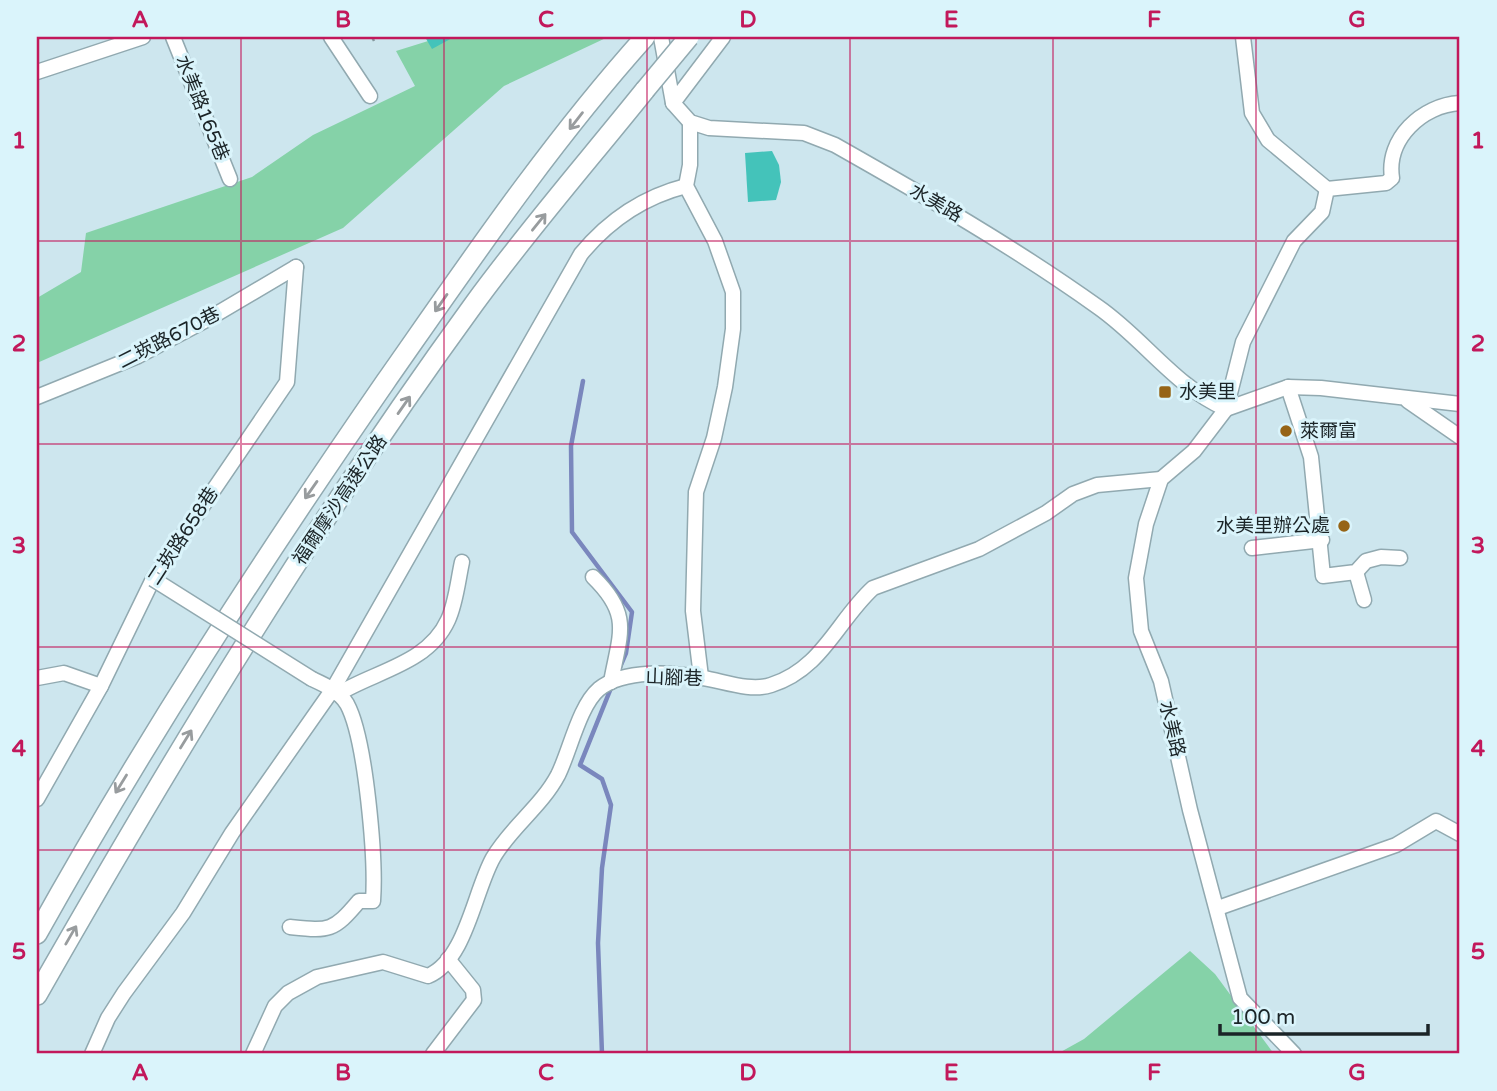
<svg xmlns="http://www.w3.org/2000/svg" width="1497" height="1091" viewBox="0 0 1497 1091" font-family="'Varela Round','Noto Sans TC',sans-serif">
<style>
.green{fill:#85d2a8}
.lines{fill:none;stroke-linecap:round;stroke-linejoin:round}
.stream{stroke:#7a87bd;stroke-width:4.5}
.building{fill:#44c3ba}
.minor-casing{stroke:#91a9b0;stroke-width:17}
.highway-casing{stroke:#91a9b0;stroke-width:22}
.path{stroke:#86999f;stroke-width:2.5;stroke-dasharray:7 3.5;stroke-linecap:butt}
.minor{stroke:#fff;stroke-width:14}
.highway{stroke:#fff;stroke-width:19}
.minor-bridge-casing{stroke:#91a9b0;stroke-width:17;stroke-linecap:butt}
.highway-bridge-casing{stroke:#91a9b0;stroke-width:22;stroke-linecap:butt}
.minor-bridge{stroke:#fff;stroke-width:14}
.highway-bridge{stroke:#fff;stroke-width:19}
.oneway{stroke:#989c9e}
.grid{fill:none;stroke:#c2185b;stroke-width:2;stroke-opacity:0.55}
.poi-dot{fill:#966416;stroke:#daf4fb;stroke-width:2.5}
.labels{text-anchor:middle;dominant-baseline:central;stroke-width:6;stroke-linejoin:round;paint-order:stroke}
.street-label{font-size:19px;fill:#1b2427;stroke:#daf4fb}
.poi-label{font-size:19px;fill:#1b2427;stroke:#daf4fb;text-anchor:start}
.neatline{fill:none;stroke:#c2185b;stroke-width:2.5}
.grid-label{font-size:23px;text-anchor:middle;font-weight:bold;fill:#c2185b}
</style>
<rect width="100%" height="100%" fill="#cde6ee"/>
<g class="green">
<polygon points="441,37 608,37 504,86 343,228 37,363 37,298 81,272 86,233 252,177 313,135 415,86 396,51"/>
<polygon points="1190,951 1215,974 1274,1054 1057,1054 1084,1039"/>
</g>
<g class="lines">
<g class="stream">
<polyline points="583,381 571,446 572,532 632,612 626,653 620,667"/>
<polyline points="602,1054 598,943 602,868 611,805 602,779 580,765 611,688"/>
</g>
</g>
<g class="building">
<polygon points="425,37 454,37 432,49"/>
<polygon points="772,151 779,165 781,182 776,200 748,202 745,153"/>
</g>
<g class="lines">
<g class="minor-casing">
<g id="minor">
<polyline points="173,37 230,179"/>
<polyline points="331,37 370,96"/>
<path d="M661 37 673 103 690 122 709 128 804 133 835 145C925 196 1014 247 1098 307 1144 339 1174 386 1226 409L1288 387 1321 388 1460 404"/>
<polyline points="1243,37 1252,113 1268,140 1327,189"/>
<polyline points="37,72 143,37"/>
<polyline points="673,103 723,37"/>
<polyline points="690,122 690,165 686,186 715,241 733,292 733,329 725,387 714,438 696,492 693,611 701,677"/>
<polyline points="1288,387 1311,457 1323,576 1356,572 1366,561 1381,557 1400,558"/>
<polyline points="37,397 138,356 208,319 296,267"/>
<polyline points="1408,401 1460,437"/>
<polyline points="1252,548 1322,540"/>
<polyline points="1356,572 1364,600"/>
<path d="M593 577C632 615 620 633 611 682"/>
<polyline points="37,678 64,673 101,686"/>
<path d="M338 694C375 671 428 664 448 620 456 603 458 580 462 562"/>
<polyline points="37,799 101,686 153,579 287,382 296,267"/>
<polyline points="1218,908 1396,845 1436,821 1460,834"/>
<path d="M290 927C329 931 333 932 359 901H373C376 860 366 739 347 704 339 691 325 685 312 679"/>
<path d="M92 1054 108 1018 124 993 183 913 232 833 333 689 581 254C609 220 643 197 686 186"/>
<path d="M253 1054 275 1006 288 993 317 977 383 962 428 976C466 960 474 892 493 858 511 827 541 807 558 775 570 751 579 706 599 689 624 669 673 672 703 678 723 681 750 692 771 685 822 669 837 621 873 588L979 549 1046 513 1073 494 1097 485 1161 479"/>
<polyline points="433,1054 474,1000 473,990 448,959"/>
<path d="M1294 1054 1240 998 1190 810 1161 681 1141 631 1136 578 1146 524 1161 479 1194 451 1226 409 1243 342 1294 241 1322 212 1327 189 1386 183 1392 178C1386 139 1422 105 1460 103"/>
</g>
</g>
<g class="highway-casing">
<g id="highway">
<path d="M37 934C144 742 261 562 386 381 468 264 549 144 645 37"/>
<path d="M37 995C172 758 313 525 474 304 527 231 588 161 645 90"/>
</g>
</g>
<polyline class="path" points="372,37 374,41"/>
<use href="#minor" class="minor"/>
<use href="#highway" class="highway"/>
<g class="minor-bridge-casing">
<polyline id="minor-bridge" points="153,579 312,679"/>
</g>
<g class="highway-bridge-casing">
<polyline id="highway-bridge" points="645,90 689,37"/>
</g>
<use href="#minor-bridge" class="minor-bridge"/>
<use href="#highway-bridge" class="highway-bridge"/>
</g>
<defs><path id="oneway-shaft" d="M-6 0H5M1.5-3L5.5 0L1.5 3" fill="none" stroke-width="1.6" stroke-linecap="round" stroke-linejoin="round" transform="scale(1.75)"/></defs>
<g class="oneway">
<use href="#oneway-shaft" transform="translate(576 121) rotate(128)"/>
<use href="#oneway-shaft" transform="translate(539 222) rotate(-51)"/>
<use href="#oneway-shaft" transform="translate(441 303) rotate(125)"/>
<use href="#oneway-shaft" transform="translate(404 405) rotate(-55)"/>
<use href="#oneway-shaft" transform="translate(311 490) rotate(125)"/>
<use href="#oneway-shaft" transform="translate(186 739) rotate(-58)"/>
<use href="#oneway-shaft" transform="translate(121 784) rotate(122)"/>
<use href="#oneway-shaft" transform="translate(71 935) rotate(-60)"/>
</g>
<path class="grid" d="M241 37V1054M444 37V1054M647 37V1054M850 37V1054M1053 37V1054M1256 37V1054M37 241H1460M37 444H1460M37 647H1460M37 850H1460"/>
<g class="poi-dot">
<rect x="1158" y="385" width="14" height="14" rx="3.5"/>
<circle cx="1286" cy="431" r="7"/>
<circle cx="1344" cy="526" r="7"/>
</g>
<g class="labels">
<g class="street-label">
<text transform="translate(202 108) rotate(68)">水美路165巷</text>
<text transform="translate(936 203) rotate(30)">水美路</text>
<text transform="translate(169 338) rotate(-27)">二崁路670巷</text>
<text transform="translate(340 500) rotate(-56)">福爾摩沙高速公路</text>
<text transform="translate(183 536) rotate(-57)">二崁路658巷</text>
<text transform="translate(674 678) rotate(2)">山腳巷</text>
<text transform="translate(1172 729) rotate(77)">水美路</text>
</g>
<g class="poi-label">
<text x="1179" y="392">水美里</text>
<text x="1300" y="431">萊爾富</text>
<text x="1330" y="526" text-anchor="end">水美里辦公處</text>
</g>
</g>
<rect width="1497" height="1091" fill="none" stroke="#daf4fb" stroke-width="77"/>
<path d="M1220 1024v10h208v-10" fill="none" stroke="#1b2427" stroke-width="3.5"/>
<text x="1231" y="1024" font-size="21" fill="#1b2427" stroke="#daf4fb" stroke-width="5" paint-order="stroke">100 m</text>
<rect x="38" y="38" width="1420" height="1014" class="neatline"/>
<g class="grid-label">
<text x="140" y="27">A</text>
<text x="343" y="27">B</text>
<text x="546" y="27">C</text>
<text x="748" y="27">D</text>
<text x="951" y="27">E</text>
<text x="1154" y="27">F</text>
<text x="1357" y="27">G</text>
<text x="19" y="148">1</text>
<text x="1478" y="148">1</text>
<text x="19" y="351">2</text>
<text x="1478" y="351">2</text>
<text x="19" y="553">3</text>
<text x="1478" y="553">3</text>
<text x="19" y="756">4</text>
<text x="1478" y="756">4</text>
<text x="19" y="959">5</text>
<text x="1478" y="959">5</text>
<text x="140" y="1080">A</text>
<text x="343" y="1080">B</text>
<text x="546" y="1080">C</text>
<text x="748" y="1080">D</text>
<text x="951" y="1080">E</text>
<text x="1154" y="1080">F</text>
<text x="1357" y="1080">G</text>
</g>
</svg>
